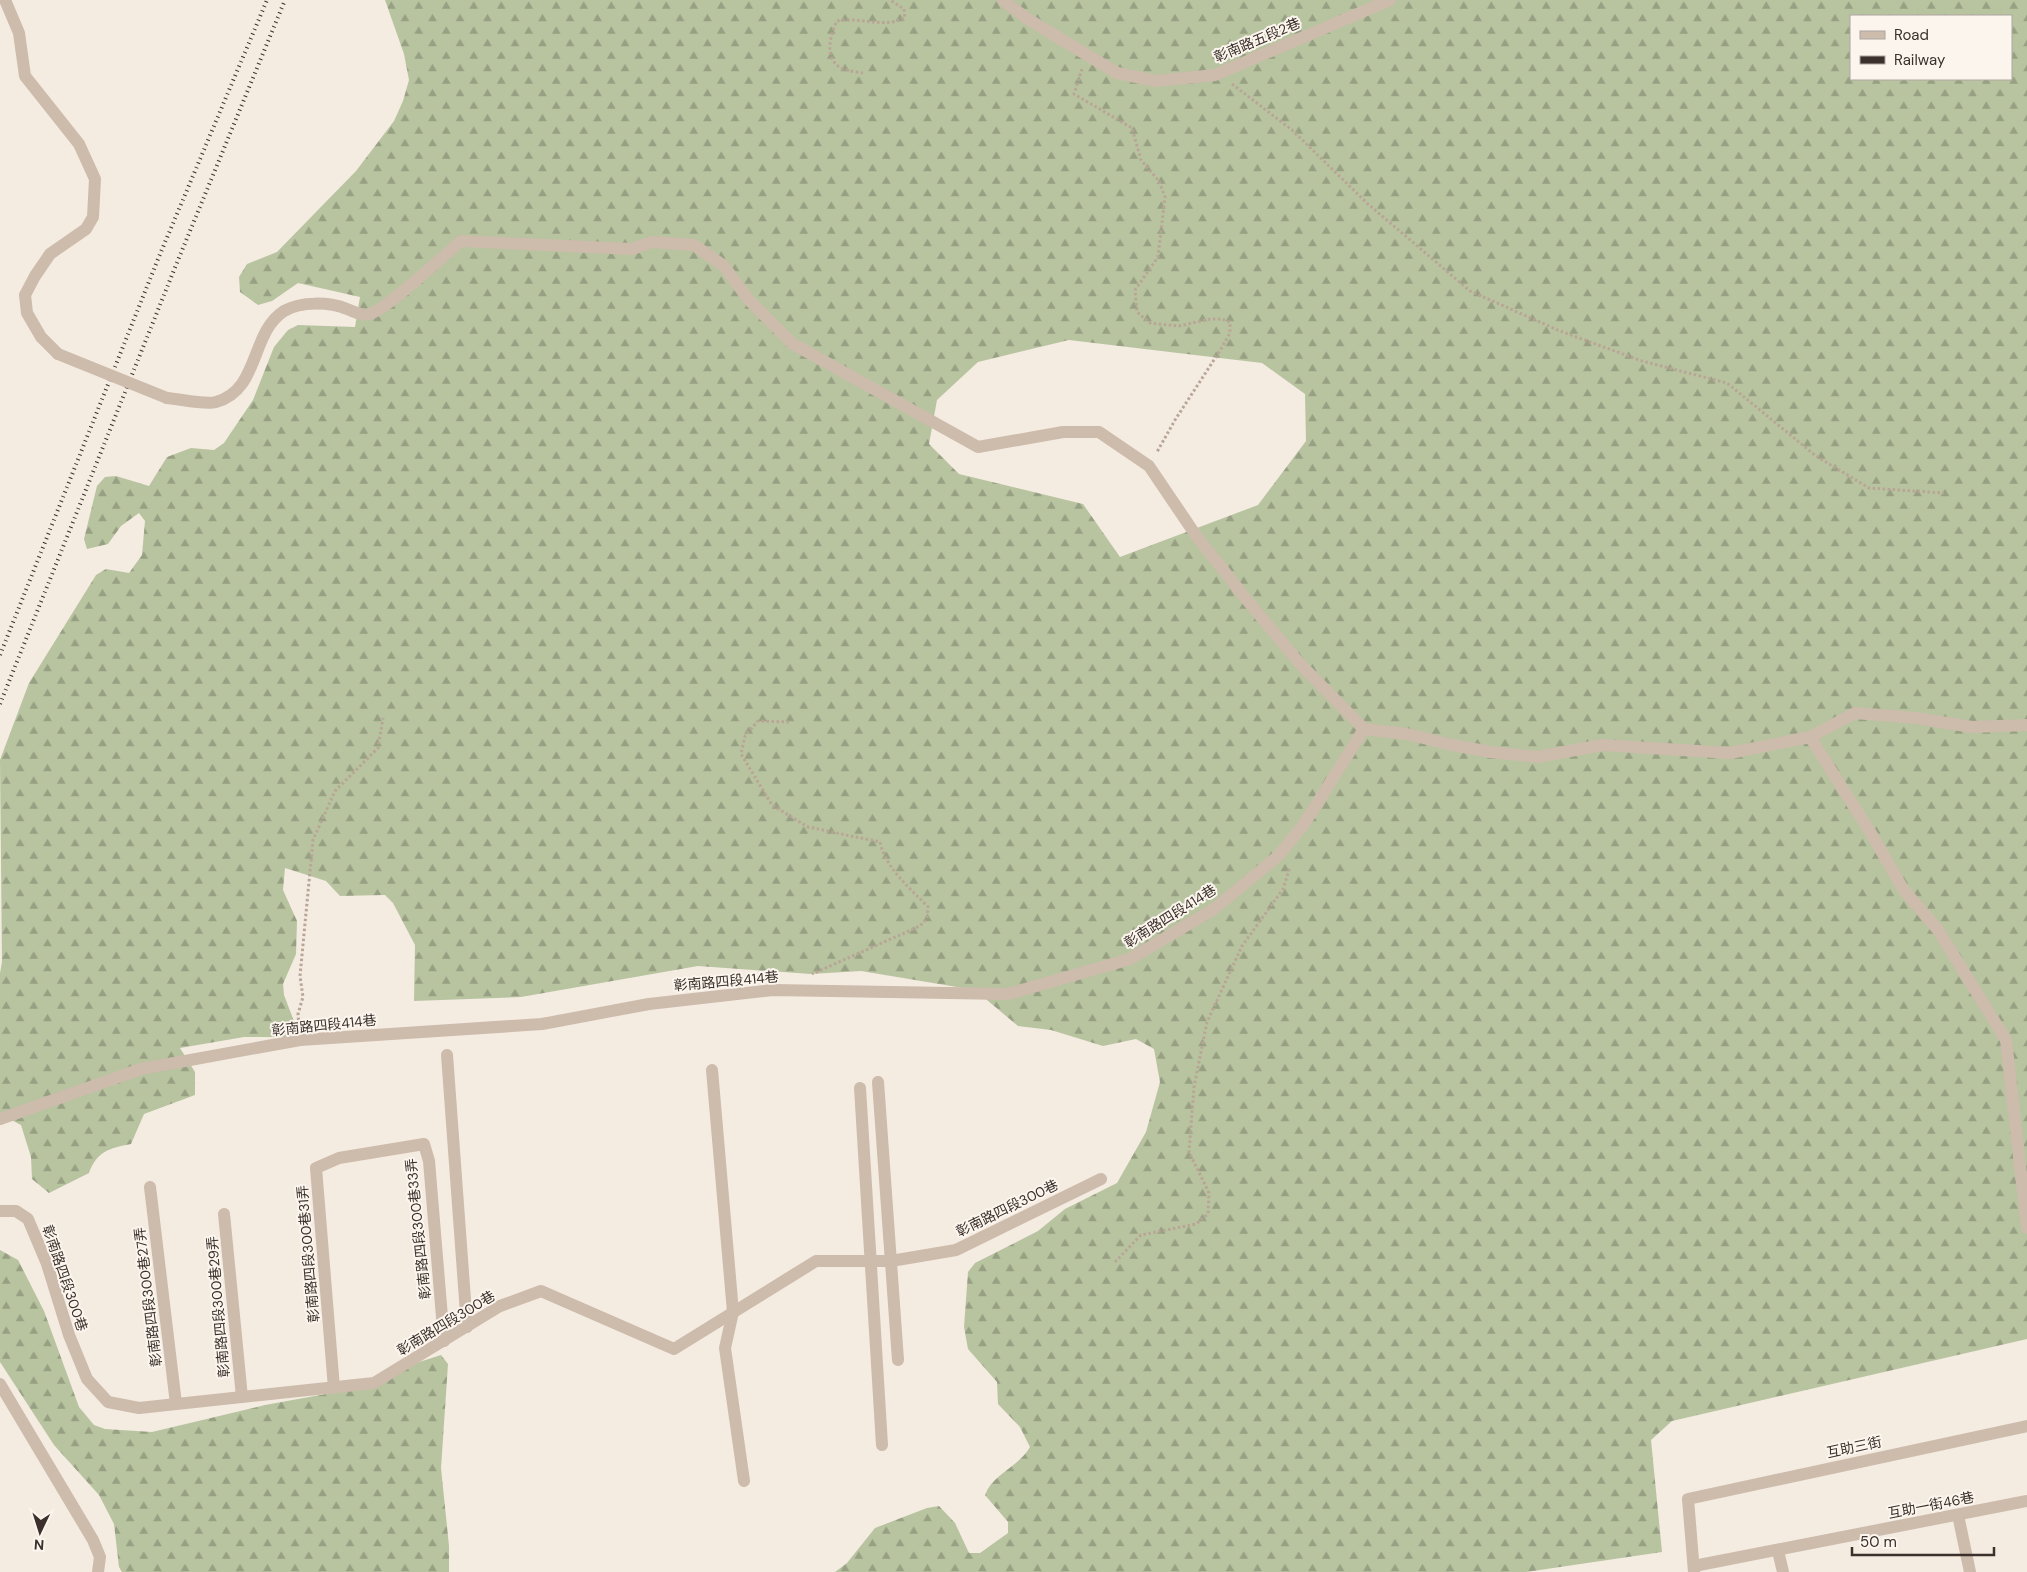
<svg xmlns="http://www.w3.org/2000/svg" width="2027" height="1572" viewBox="0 0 2027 1572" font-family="'DM Sans','Noto Sans TC',sans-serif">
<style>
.forest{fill:url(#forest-firs);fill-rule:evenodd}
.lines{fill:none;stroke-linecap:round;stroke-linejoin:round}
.path{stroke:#b9a596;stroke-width:3;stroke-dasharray:2.5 2.5;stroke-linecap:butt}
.minor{stroke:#cdbbac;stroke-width:12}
.rail{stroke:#3b302b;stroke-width:4;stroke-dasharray:1 4;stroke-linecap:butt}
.minor-bridge{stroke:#cdbbac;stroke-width:12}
.labels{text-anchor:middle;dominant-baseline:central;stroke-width:4;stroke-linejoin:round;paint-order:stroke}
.street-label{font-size:14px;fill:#3b302b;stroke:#fbf5ee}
</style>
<defs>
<pattern id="forest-firs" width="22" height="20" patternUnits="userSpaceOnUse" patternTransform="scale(1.25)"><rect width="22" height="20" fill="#b8c4a0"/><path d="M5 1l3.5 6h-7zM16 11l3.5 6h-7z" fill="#97a083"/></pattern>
</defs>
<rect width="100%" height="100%" fill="#f4ebe1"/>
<g class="forest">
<path d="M385 0H2027V1339L1672 1421 1651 1440 1662 1552 1526 1572H835L847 1563 875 1528 927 1508 939 1506 955 1523 969 1553H980L1008 1533V1522L985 1495C993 1473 1019 1467 1030 1447L1020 1427 998 1404 997 1382 968 1349 964 1327 968 1272 975 1263 1038 1231 1065 1209 1117 1183 1146 1132 1160 1082 1154 1049 1136 1039 1103 1046 1051 1030 1018 1026 975 990 861 971 811 974 698 966 521 997 414 1001 415 945 393 903 385 895 340 896 326 881 285 868 283 890 297 921 296 954 283 984 284 995 300 1037H244L180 1048 195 1072V1095L144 1114 131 1144C110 1148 97 1151 89 1173L49 1193 32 1179 31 1157 21 1125 0 1114V973L2 962 0 760 29 683 96 575 106 569 129 573 142 555 145 521 139 513 121 526 108 544 87 549 84 539 97 486 105 477 116 476 149 486 167 457 191 448 214 450 224 443 253 400 274 347 288 330 298 325 355 327 360 297 298 283 272 301 258 305 240 292 239 277 247 264 277 252 356 171 394 121 403 101 409 80 404 54ZM1851 16H2011V79H1851ZM1069 340 1262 363 1305 394 1306 441 1258 505 1120 557 1083 504 959 474 929 444 937 400 978 362Z"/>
<polygon points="0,1250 18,1260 44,1311 79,1407 94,1425 105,1429 152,1432 265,1405 381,1384 410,1365 441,1355 448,1364 441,1468 449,1546 449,1572 122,1572 119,1567 114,1524 99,1495 54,1445 0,1362"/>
</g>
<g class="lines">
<g class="path">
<polyline points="1082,69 1074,94 1132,128 1141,160 1159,181 1165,197 1158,257 1135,290 1137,312 1150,323 1179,326 1210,319 1222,319 1230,322 1230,333 1221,349 1175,420 1157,452"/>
<path d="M863 73C857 72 849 71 843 69 823 60 830 36 837 21 859 16 882 29 905 18L904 9 890 0"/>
<polyline points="1232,84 1292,130 1368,204 1470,291 1560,331 1642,361 1727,383 1816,456 1869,488 1944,493"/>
<path d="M789 722 758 721 745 736 741 754 772 805 808 827 880 842C886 869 910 888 928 907L927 918 920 926 812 974"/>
<polyline points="299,1025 298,1014 303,997 300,976 313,840 335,791 378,748 383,718"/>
<polyline points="1115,1262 1141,1235 1196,1224 1208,1214 1209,1193 1189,1152 1194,1087 1207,1022 1242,946 1283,889 1290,867"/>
</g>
<g class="minor">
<polyline points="5,0 19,33 25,76 79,144 95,179 93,217 86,229 50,254 35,276 25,295 27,313 41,337 58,354"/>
<polyline points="1003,0 1026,18 1117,73 1156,81 1215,75 1390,0"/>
<path d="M167 398C180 399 205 405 216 402 260 390 250 333 284 311 301 301 330 302 347 309 355 312 361 316 369 314 382 313 447 253 461 241L632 249 652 242 694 245 724 266 748 299 793 344 978 447 1063 432H1099L1149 466 1197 537 1247 600 1301 665 1364 729 1407 734 1448 744 1490 752 1538 757 1602 745 1730 753 1810 737 1855 713 1916 718 1972 727 2027 725"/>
<polyline points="1810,737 1872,835 1903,889 1938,930 2006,1040 2027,1228"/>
<polyline points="447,1055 467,1327"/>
<polyline points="712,1070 733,1312 725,1348 744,1481"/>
<polyline points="878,1082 898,1360"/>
<polyline points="860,1088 882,1445"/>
<polyline points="0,1119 141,1069 300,1040 542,1024 649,1004 773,990 1008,994 1130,959 1214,909 1278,856 1304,824 1364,729"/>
<polyline points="150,1187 176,1404"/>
<polyline points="0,1211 16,1211 28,1219 47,1264 69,1335 87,1379 108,1402 139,1408 374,1383 500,1306 541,1291 674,1349 816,1261 891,1261 956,1250 1101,1179"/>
<polyline points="224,1214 242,1397"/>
<polyline points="0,1384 93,1540 100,1557 98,1572"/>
<polyline points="334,1388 316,1168 339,1158 424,1144 429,1161 444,1341"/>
<polyline points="1958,1515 1970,1572"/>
<polyline points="1778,1551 1783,1572"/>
<polyline points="1694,1566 2027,1501"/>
<polyline points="1694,1572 1688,1499 2027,1426"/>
</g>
<g class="rail">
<polyline points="0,655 158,259 267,0"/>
<polyline points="0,704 176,265 285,0"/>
</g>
<polyline class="minor-bridge" points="58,354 167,398"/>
</g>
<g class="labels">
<g class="street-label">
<text transform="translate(1257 40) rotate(-23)">彰南路五段2巷</text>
<text transform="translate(1170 916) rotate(-32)">彰南路四段414巷</text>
<text transform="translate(726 981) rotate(-5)">彰南路四段414巷</text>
<text transform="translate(324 1025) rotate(-6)">彰南路四段414巷</text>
<text transform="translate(1007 1208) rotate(-26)">彰南路四段300巷</text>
<text transform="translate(418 1229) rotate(-96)">彰南路四段300巷33弄</text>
<text transform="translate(308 1254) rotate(-95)">彰南路四段300巷31弄</text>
<text transform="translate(65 1278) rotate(71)">彰南路四段300巷</text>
<text transform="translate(148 1297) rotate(-97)">彰南路四段300巷27弄</text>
<text transform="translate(218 1307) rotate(-95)">彰南路四段300巷29弄</text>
<text transform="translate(446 1323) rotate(-31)">彰南路四段300巷</text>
<text transform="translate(1854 1447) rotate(-12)">互助三街</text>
<text transform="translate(1931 1505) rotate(-11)">互助一街46巷</text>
</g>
</g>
<rect x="1850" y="15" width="162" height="65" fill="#fbf5ee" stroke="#aea6a0"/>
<rect x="1860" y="31" width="25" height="8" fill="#cdbbac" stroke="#aea6a0"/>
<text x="1894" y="40" font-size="15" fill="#3b302b">Road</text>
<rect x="1860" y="56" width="25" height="8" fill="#3b302b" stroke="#aea6a0"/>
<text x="1894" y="65" font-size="15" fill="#3b302b">Railway</text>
<g transform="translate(40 1532) rotate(184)" stroke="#fbf5ee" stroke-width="4" paint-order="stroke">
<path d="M0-4L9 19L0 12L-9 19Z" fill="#3b302b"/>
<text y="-8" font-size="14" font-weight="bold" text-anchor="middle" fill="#3b302b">N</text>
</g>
<path d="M1852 1547v8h142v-8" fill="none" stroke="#3b302b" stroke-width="2.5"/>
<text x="1860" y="1547" font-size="15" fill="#3b302b" stroke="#fbf5ee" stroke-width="4" paint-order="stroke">50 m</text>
</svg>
